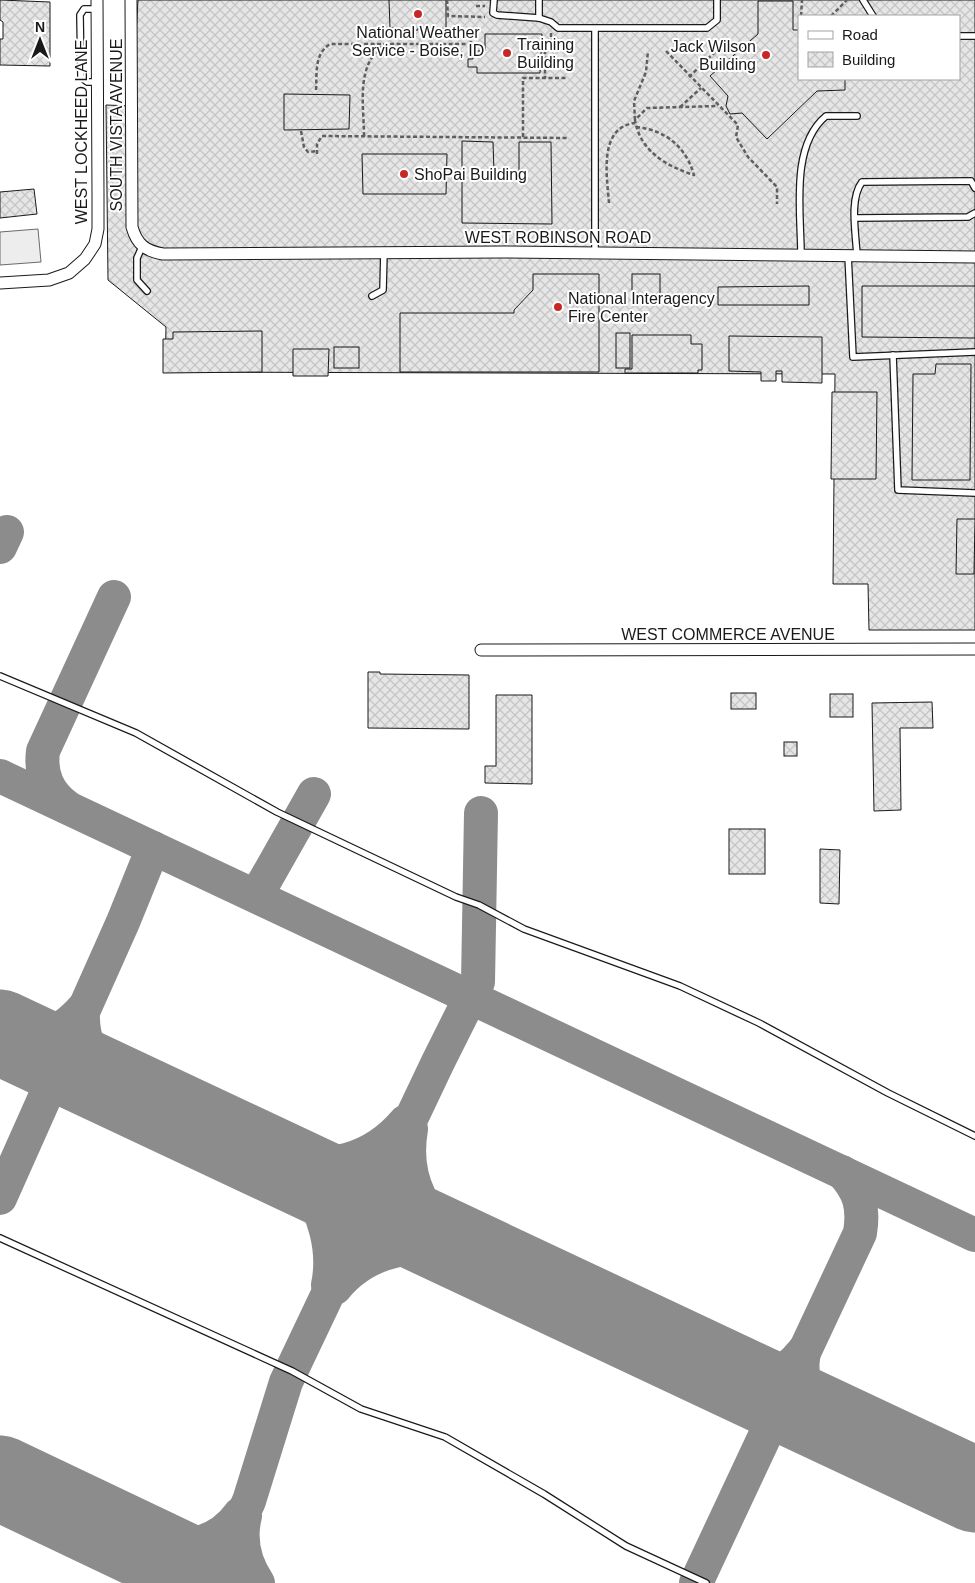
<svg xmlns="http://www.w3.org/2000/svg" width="975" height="1583" viewBox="0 0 975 1583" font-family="Arial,sans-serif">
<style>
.pitch{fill:#ededed;stroke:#6a6a6a}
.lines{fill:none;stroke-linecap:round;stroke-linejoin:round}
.taxiway{stroke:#8c8c8c;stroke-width:34}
.runway{stroke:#8c8c8c;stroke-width:85}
.building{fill:url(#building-cross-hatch);stroke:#1a1a1a;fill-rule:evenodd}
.service-casing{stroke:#1a1a1a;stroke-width:8}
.minor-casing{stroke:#1a1a1a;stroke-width:13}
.path{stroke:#5f5f5f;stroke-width:2.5;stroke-dasharray:4 2.5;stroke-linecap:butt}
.service{stroke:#fff;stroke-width:5.5}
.minor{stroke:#fff;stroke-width:11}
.poi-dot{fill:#c62828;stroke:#fff;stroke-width:2}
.labels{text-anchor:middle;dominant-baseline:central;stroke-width:4;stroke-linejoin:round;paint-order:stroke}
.poi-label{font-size:16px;fill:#1a1a1a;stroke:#fff;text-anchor:start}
.street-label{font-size:16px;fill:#1a1a1a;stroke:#fff}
</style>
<defs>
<pattern id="building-cross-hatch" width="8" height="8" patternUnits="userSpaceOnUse" patternTransform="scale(1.25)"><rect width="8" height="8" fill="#e6e6e6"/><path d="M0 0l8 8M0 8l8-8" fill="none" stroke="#c5c5c5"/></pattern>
</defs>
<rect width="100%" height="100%" fill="#fff"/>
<polygon class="pitch" points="38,229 41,262 0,265 0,232"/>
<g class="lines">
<g class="taxiway">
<polyline points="0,547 7,532"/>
<polyline points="0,776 975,1235"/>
<path d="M67 807C48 793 40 775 43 751L114 597"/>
<polyline points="266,901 261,892 263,884 314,794"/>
<path d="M83 1009C81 1042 94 1064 117 1086"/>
<path d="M0 1031C41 1038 53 1041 83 1009"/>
<path d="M411 1129C402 1181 425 1218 465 1249"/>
<path d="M279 1162C329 1168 370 1163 405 1122"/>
<path d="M279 1162C286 1169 295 1176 302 1183 325 1210 335 1251 328 1285"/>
<polyline points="0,1198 123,922 153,848"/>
<path d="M335 1288C368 1247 417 1243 465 1249"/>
<path d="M804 1351C797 1390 812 1404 840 1426"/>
<path d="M723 1371C759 1380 778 1383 803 1352"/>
<path d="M245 1516C239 1540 244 1562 258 1583"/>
<polyline points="128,1538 143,1556 160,1583"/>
<path d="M137 1542C176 1550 215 1549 240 1514"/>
<polyline points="211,1583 249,1501 286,1382 438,1062 478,982 481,813"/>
<path d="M696 1583 860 1233C864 1208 860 1191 842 1172"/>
</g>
<g class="runway">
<polyline points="0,1032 975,1490"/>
<polyline points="0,1478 221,1583"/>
</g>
</g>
<g class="building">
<polygon points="0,0 50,2 50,66 0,65 0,39 3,39 3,22 0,20"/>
<path d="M138 0H975V630H869L868 584H833L835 374 165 372 166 327 108 280 106 105 132 106ZM799 16H959V79H799Z"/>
<polygon points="389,0 446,0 446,29 418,28 418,30 402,31 402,28 390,28"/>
<polygon points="758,1 793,1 793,30 799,30 799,79 845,79 845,90 817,91 767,139 742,113 730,114 726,106 728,96 710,76 758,34"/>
<polygon points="485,34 542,34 540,73 477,73 477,67 468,67 468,59 473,59 473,51 485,51"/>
<polygon points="284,94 350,95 349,129 284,130"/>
<polygon points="462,141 493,142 494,172 519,171 519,142 551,142 552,224 462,223"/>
<polygon points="362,154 447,154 446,194 363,194"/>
<polygon points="34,189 37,214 0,218 0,192"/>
<polygon points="533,274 599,274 599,372 400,372 400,313 514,313 514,310 533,290"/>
<rect x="632" y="274" width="28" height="28"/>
<polygon points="809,286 809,305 718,305 718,287"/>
<polygon points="862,286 975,286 975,338 862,337"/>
<polygon points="262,331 262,372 163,373 163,339 173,339 173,332"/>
<rect x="616" y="333" width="14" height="35"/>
<polygon points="632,335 691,335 691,344 702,344 702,370 698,370 698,373 625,373 625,369 632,369"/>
<polygon points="729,336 822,337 822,383 782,382 782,371 776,371 776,381 761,381 761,372 729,371"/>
<rect x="334" y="347" width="25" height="21"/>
<polygon points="293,349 329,349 328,376 293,376"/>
<polygon points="936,364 971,364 970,480 912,480 913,374 935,374"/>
<polygon points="832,392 877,392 876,479 831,479"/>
<polygon points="957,519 975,519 974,574 956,574"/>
<polygon points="368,672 380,672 380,674 469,675 469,729 368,728"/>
<rect x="731" y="693" width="25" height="16"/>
<rect x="830" y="694" width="23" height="23"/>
<polygon points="496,695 532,695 532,784 485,783 485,766 496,766"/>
<polygon points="932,702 933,728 900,728 901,810 874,811 872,703"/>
<rect x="784" y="742" width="13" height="14"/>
<rect x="729" y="829" width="36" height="45"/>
<polygon points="820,849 840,850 839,904 820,903"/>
</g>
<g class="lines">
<g class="service-casing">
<g id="service">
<polyline points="494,0 493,13 497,15 539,18 551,22 558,28 707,28 717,20 717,0"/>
<polyline points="863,0 873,16"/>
<polyline points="97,9 84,9 80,15 81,77 87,82 98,82"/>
<polyline points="539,18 539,0"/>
<polyline points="595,29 595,253"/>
<polyline points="959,36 975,36"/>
<polyline points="856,218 968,217 975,213"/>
<polyline points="142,247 137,258 137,280 147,291"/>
<path d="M801 255C801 212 790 146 826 116H857"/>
<polyline points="848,255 853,357 975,352"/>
<path d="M857 256C856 234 849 199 862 182L971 181 975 188"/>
<polyline points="372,296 383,290 384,252"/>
<polyline points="893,355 898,490 975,493"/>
<polyline points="0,676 136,733 277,812 456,897 479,905 524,929 680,986 759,1023 888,1093 975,1136"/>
<polyline points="0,1238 292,1371 361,1409 445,1437 544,1494 626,1546 706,1583"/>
</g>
</g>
<g class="minor-casing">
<g id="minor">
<path d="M131 0 132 227C137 245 146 251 163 254L502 252 975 257"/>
<polyline points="0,283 49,280 69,273 85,259 95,244 98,229 98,196 97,0"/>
<polyline points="481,650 975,649"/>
</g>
</g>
<g class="path">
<polyline points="447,0 448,16 485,17"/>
<polyline points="476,6 485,6"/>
<polyline points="801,16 802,0"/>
<polyline points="831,16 847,0"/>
<polyline points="551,33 551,46"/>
<polyline points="545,50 545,78"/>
<polyline points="666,51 738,125 736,137 748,157 777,187 777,204"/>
<polyline points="471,58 471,30"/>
<polyline points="689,77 715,52"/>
<path d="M316 90C317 73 314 54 330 44H471"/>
<polyline points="680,107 701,88"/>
<polyline points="635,120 634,101 646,72 648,51"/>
<path d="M636 127C666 130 686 147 694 175 666 166 640 151 635 120L647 108 718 106"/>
<polyline points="301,131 304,147 308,152 317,151"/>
<path d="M364 136C364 104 355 65 385 44"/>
<polyline points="523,137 523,78 568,78"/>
<polyline points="317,154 317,144 322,136 569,138"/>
<path d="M609 203C607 177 598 127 635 123"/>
</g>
<use href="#service" class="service"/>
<use href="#minor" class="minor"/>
</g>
<g class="poi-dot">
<circle cx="418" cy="14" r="5"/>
<circle cx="507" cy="53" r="5"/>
<circle cx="766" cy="55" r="5"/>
<circle cx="404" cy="174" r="5"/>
<circle cx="558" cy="307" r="5"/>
</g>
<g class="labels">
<g class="poi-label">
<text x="418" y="32" text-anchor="middle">National Weather<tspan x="418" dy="18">Service - Boise, ID</tspan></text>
<text x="517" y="44">Training<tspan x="517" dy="18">Building</tspan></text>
<text x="756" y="46" text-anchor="end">Jack Wilson<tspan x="756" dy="18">Building</tspan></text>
<text x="414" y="174">ShoPai Building</text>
<text x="568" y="298">National Interagency<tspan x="568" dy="18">Fire Center</tspan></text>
</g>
<g class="street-label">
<text transform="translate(116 125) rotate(-90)">SOUTH VISTA AVENUE</text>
<text transform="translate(81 132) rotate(-90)">WEST LOCKHEED LANE</text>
<text x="558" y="237">WEST ROBINSON ROAD</text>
<text x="728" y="634">WEST COMMERCE AVENUE</text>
</g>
</g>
<rect x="798" y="15" width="162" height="65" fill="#ffffff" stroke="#a3a3a3"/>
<rect x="808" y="31" width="25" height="8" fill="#ffffff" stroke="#a3a3a3"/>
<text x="842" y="40" font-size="15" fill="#1a1a1a">Road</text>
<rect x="808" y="52" width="25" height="15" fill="url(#building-cross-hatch)" stroke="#a3a3a3"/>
<text x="842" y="65" font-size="15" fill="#1a1a1a">Building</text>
<g transform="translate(40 40)" stroke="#ffffff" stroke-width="4" paint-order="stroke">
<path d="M0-4L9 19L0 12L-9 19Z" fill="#1a1a1a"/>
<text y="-8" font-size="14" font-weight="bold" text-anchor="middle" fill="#1a1a1a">N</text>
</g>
</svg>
